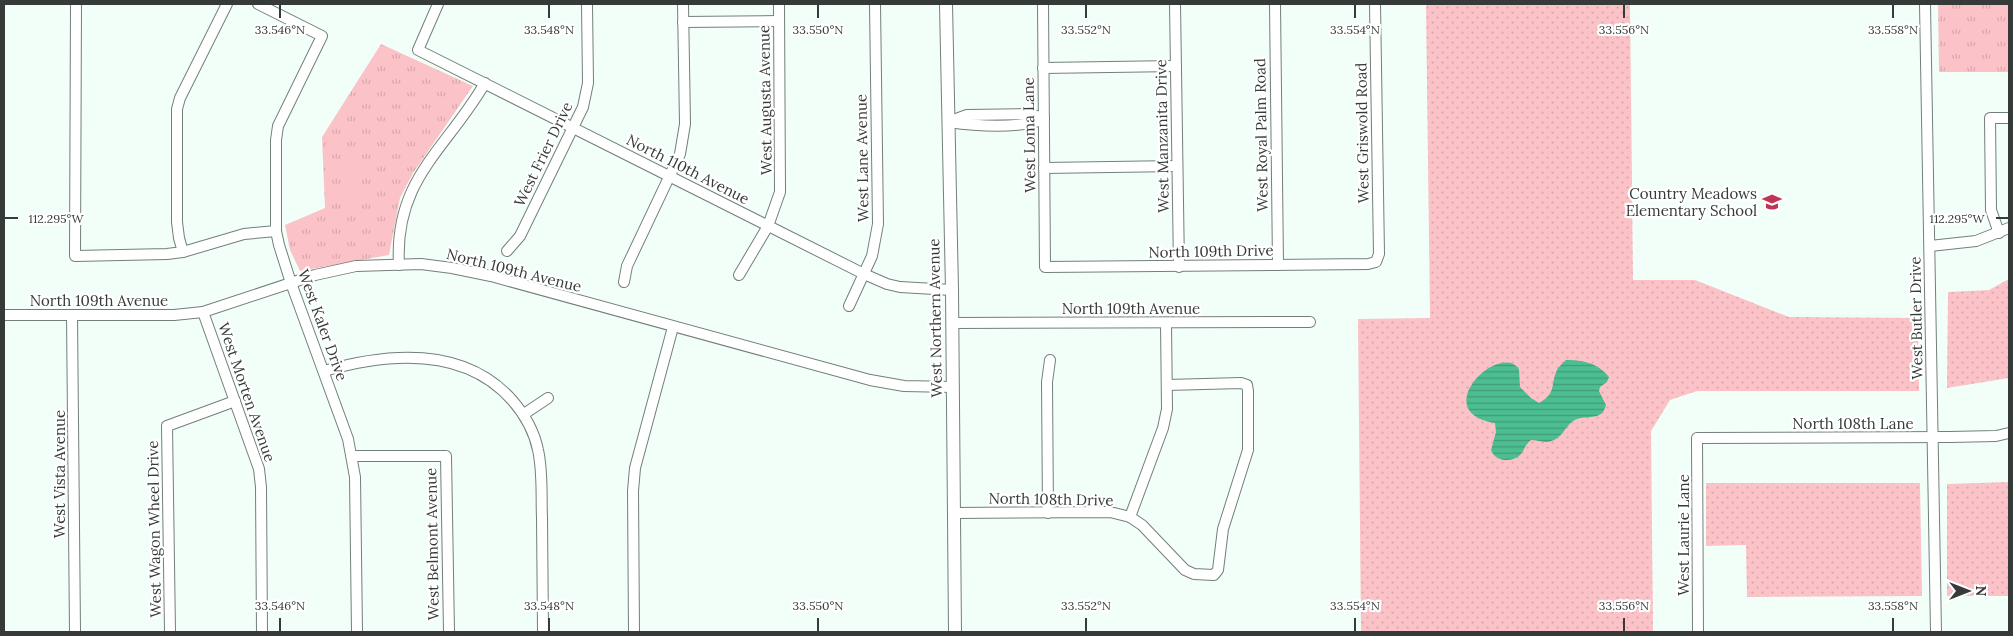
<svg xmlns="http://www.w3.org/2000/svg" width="2013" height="636" viewBox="0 0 2013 636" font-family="Lora,serif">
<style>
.grass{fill:url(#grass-dots)}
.park{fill:url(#park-tufts)}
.garden{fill:#fbc3c8}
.water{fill:url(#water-rules)}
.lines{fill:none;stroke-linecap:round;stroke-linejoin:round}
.minor-casing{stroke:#747f79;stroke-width:12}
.major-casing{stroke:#747f79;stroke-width:14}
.minor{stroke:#fff;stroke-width:10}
.major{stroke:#fff;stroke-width:12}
.ticks{fill:none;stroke:#363b39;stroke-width:2}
.labels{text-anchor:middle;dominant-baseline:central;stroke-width:4.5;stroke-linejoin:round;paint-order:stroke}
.street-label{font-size:15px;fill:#363b39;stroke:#fff}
.poi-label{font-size:15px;fill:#363b39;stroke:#fff;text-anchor:end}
.ticks-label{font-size:12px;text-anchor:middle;fill:#363b39;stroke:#fff;stroke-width:4.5;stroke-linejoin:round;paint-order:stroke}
</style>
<defs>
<pattern id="grass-dots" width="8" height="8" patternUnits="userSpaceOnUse" patternTransform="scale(1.25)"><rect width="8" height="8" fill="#fbc3c8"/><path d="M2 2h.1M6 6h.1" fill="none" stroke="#d8a8ad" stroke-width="1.8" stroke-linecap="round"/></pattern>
<pattern id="park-tufts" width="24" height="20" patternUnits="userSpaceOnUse" patternTransform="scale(1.25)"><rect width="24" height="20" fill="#fbc3c8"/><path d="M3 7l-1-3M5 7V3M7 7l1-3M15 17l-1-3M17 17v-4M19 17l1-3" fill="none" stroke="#d8a8ad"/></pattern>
<pattern id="water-rules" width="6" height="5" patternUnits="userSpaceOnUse" patternTransform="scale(1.25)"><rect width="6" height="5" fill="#4cbe91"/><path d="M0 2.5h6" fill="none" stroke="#409c77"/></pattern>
</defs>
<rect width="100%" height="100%" fill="#f2fff8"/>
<g class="grass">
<polygon points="1426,4 1630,4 1633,280 1695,280 1789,317 1918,318 1919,391 1697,391 1670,400 1651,431 1653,632 1361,632 1358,319 1430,318"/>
<polygon points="2009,279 2009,378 1947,388 1948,292 1989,290"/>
<polygon points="2009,482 2009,596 1947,596 1947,484"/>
<polygon points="1706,483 1920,483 1922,596 1747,597 1746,545 1706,546"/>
</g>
<g class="park">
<polygon points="1938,4 2009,4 2009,72 1939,72"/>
<polygon points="381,44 473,86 413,173 400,198 389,255 300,271 290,250 285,225 325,208 322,137"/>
</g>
<polygon class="garden" points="360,165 362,196 343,197 342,166"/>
<path class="water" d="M1566 360C1583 360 1598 363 1609 377L1607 382 1600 387 1599 391 1606 405C1602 421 1589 415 1577 419 1565 423 1564 440 1547 442 1542 442 1536 440 1531 440 1525 444 1524 452 1519 456 1510 463 1495 461 1491 450L1496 432 1495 423C1427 412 1499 341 1519 369L1520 387 1531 398 1539 403C1557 393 1550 385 1557 370 1559 366 1563 363 1566 360Z"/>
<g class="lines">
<g class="minor-casing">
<g id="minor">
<polyline points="76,4 75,256 167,254 183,252 244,234 276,231"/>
<polyline points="258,4 322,36 278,126 276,140 276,231 279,245 291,283 348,439 355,477 357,632"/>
<polyline points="438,4 418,50 864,274 887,284 900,287 952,290"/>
<polyline points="1043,4 1045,267 1368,264 1376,262 1379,254 1375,4"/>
<polyline points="1175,4 1179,267"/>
<polyline points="1275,4 1278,265"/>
<polyline points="1925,4 1936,632"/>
<polyline points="683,22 779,21"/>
<polyline points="1043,68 1176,66"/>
<polyline points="948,122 967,115 1031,114 1044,119"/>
<path d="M949 122C976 126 1019 129 1044 119"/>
<polyline points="1044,168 1177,166"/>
<polyline points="1999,233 1991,210 1990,118 2009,118"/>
<polyline points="1930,246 1976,241 2009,228"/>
<polyline points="507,251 520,236 583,107 588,83 587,4"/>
<polyline points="183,252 179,238 177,222 177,109 180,98 227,4"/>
<path d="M399 265C394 179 446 150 485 83"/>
<polyline points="739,275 768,226 780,192 779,4"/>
<polyline points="624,282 627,266 680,154 685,124 683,4"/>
<polyline points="849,306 872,256 878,224 875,4"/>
<polyline points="203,312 259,469 261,487 262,632"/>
<polyline points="4,315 174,315 203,312 315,275 356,266 421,264 452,268 491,276 870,380 904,386 953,387"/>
<polyline points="72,315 75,632"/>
<polyline points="952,323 1310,322"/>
<path d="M324 371C387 353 464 346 512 400 525 415 534 430 538 450 543 472 541 495 542 518 542 556 543 594 543 632"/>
<polyline points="524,414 548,398"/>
<polyline points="352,456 446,456 449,632"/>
<polyline points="954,513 1110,512 1130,517 1142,525 1185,570 1194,574 1214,575 1218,570 1223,529 1248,450 1248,391 1247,385 1241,383 1167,385"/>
<polyline points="1048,513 1047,382 1050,360"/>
<polyline points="1130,517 1163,428 1167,409 1166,323"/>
<polyline points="170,632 167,426 235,401"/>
<polyline points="634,632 633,491 635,468 673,327"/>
<polyline points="1698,632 1697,438 1950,437 1996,436 2009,433"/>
</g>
</g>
<g class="major-casing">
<polyline id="major" points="946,4 952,290 955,632"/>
</g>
<use href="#minor" class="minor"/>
<use href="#major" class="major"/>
</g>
<path class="ticks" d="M280 5V18M549 5V18M818 5V18M1086 5V18M1355 5V18M1624 5V18M1893 5V18M5 218H18M1996 218H2008M280 618V631M549 618V631M818 618V631M1086 618V631M1355 618V631M1624 618V631M1893 618V631"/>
<defs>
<g id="school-bare" transform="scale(1.5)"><path d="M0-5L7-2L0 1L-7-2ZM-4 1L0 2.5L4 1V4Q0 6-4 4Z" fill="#c33355" stroke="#fff" stroke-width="2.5" paint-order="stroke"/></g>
</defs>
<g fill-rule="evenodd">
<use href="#school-bare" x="1772" y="202"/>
</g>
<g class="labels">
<g class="street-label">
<text transform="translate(765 100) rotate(-91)">West Augusta Avenue</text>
<text transform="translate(1362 133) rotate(-91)">West Griswold Road</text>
<text transform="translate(1029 135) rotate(-91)">West Loma Lane</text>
<text transform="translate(1261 135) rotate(-91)">West Royal Palm Road</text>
<text transform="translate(1162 136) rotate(-91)">West Manzanita Drive</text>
<text transform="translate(543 154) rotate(-64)">West Frier Drive</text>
<text transform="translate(862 158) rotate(-91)">West Lane Avenue</text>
<text transform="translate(688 169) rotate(27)">North 110th Avenue</text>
<text transform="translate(1211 251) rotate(-1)">North 109th Drive</text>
<text transform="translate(514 270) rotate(14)">North 109th Avenue</text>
<text x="99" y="300">North 109th Avenue</text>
<text x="1131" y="308">North 109th Avenue</text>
<text transform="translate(935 318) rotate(-91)">West Northern Avenue</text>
<text transform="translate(1916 318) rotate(-91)">West Butler Drive</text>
<text transform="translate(323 325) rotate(70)">West Kaler Drive</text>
<text transform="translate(247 392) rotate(71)">West Morten Avenue</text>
<text x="1853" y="423">North 108th Lane</text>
<text transform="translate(59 474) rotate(-90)">West Vista Avenue</text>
<text transform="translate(1051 499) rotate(1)">North 108th Drive</text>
<text transform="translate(154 529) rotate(-91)">West Wagon Wheel Drive</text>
<text transform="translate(1683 535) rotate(-90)">West Laurie Lane</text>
<text transform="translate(432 544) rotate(-91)">West Belmont Avenue</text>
</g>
<g class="poi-label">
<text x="1757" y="193">Country Meadows<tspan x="1757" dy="17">Elementary School</tspan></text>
</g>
</g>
<g class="ticks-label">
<text x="280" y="34">33.546°N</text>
<text x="549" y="34">33.548°N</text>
<text x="818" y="34">33.550°N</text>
<text x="1086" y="34">33.552°N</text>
<text x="1355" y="34">33.554°N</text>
<text x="1624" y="34">33.556°N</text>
<text x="1893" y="34">33.558°N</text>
<text x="1957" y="223">112.295°W</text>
<text x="56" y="223">112.295°W</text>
<text x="280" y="610">33.546°N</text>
<text x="549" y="610">33.548°N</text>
<text x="818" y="610">33.550°N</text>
<text x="1086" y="610">33.552°N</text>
<text x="1355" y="610">33.554°N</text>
<text x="1624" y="610">33.556°N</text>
<text x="1893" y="610">33.558°N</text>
</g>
<rect width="2013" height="636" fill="none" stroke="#363b39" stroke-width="10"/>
<g transform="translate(1968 591) rotate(90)" stroke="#ffffff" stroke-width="4" paint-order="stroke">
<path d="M0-4L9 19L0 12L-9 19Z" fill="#363b39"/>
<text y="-8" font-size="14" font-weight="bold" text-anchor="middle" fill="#363b39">N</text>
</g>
</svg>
